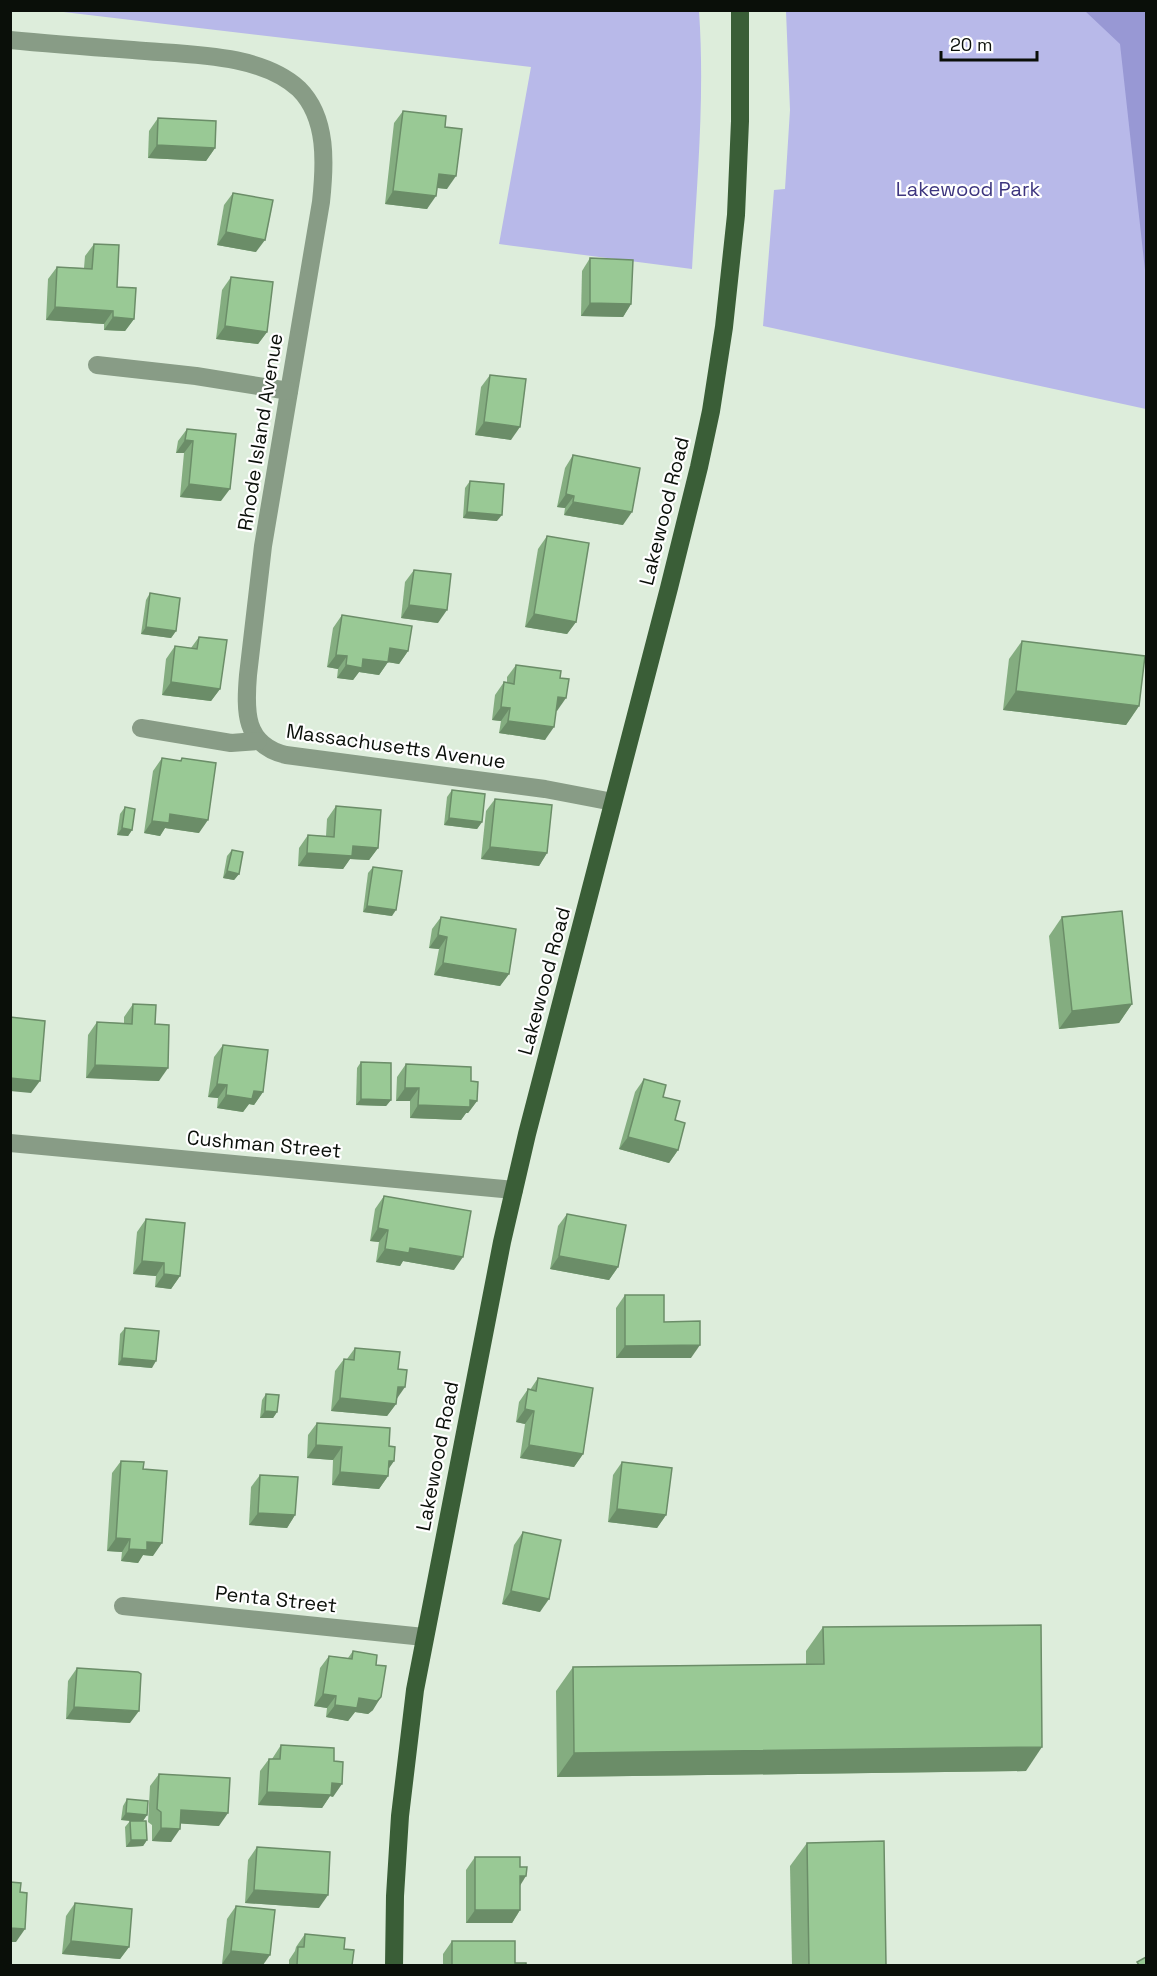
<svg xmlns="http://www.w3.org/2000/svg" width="1157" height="1976" viewBox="0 0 1157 1976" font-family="'Space Grotesk',sans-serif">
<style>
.green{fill:#b8b9e9}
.water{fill:#9898d4}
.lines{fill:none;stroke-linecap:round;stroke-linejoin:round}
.minor{stroke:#889c86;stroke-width:18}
.major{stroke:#3a5e37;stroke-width:18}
.wall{fill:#84ad80}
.shaded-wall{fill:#6b8d68}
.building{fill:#99c995;stroke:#6b8d68;stroke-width:1.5}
.labels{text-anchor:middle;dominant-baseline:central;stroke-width:4.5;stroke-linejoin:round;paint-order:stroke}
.park-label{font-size:20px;fill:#3e367f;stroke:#fff}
.street-label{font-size:20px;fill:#0a0f09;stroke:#fff}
</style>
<rect width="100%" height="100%" fill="#ddeddb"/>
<g class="green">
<path d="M55 11H699C705 97 697 182 692 269L499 244 531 67Z"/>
<polygon points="786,11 1146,11 1146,409 763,326 774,190 785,189 790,110"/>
</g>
<polygon class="water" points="1085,11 1146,11 1146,279 1120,44"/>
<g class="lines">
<g class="minor">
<path d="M10 40C51 44 92 47 133 50 184 55 259 52 299 89 328 118 325 165 321 202L263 546 248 675C245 711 244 745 286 755L545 789 613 802"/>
<polyline points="97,365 196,376 289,391"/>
<polyline points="141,728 231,743 258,741"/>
<polyline points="10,1143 514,1190"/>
<polyline points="123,1606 424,1637"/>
</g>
<polyline class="major" points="394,1966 395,1896 400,1816 415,1690 502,1242 527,1134 669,588 699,467 711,411 724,327 736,215 740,121 740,10"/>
</g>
<g class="wall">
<polygon points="403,111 445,127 447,189 437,188 427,209 385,204 394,123"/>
<polygon points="158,118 215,148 206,161 148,158 149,131"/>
<polygon points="233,193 256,252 217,245 224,205"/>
<polygon points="94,244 134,319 125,331 104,330 104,324 46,320 48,279 57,267 84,268 85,256"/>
<polygon points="590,258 631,304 623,317 581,316 582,271"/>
<polygon points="231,277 267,332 258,344 216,339 222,290"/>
<polygon points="490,375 511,440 475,435 481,387"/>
<polygon points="187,429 221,501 180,497 184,453 176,453 178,441"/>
<polygon points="573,455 623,525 564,515 565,508 557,507 565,468"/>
<polygon points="470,481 497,521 463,518 465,488"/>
<polygon points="547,536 576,622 567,634 525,627 538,549"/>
<polygon points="414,570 438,623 401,618 405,582"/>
<polygon points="150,593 176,631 171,638 141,634 146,600"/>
<polygon points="342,615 408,651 399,664 388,662 379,675 359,672 353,680 337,678 338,669 327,667 333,628"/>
<polygon points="199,637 220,689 211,701 162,695 166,659 175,646 191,648"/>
<polygon points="1022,641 1139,706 1126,725 1003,710 1009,659"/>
<polygon points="516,665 560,678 557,711 556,711 545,740 499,733 501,721 492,720 495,695 504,682 507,683 507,677"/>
<polygon points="162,758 180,761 182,758 199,833 165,828 160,836 144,833 153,771"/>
<polygon points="452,790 482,822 477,829 444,825 447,797"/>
<polygon points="495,799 547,853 539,866 481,859 486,811"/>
<polygon points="336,806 378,848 369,860 350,859 343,869 298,866 299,848 308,835 326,836 327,819"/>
<polygon points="125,807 132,830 128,836 117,835 120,814"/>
<polygon points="232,850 239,874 234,880 223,878 227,856"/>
<polygon points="373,867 392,916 363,912 368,873"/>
<polygon points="441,917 509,974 500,986 434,975 439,949 429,948 432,929"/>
<polygon points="1062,917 1132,1004 1119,1023 1059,1029 1049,936"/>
<polygon points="133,1004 155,1024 159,1081 86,1078 88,1035 97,1022 124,1023 124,1017"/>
<polygon points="223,1045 263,1092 254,1105 249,1104 243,1112 217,1108 218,1098 208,1097 214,1057"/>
<polygon points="361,1062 391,1100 386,1106 356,1105 357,1068"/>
<polygon points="406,1064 471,1081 477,1101 468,1113 466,1113 461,1120 410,1118 410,1101 396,1101 397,1077"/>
<polygon points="644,1079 663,1097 675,1120 678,1150 669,1163 619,1149 635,1092"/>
<polygon points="384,1196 454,1270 403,1261 400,1266 376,1262 379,1242 370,1241 375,1209"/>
<polygon points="567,1214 618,1267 609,1280 550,1269 558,1226"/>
<polygon points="146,1219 180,1276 171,1289 155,1287 156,1276 133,1274 137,1232"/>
<polygon points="625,1295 664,1322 691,1358 616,1358 616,1308"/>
<polygon points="125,1328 152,1368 118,1365 120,1334"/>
<polygon points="355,1348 397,1399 396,1404 387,1416 331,1411 335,1371 344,1359 347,1359"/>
<polygon points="538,1378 583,1454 574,1467 520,1458 525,1424 516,1422 519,1402 528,1389 530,1390"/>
<polygon points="266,1394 277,1412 273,1418 260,1418 262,1400"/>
<polygon points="317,1423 389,1446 394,1461 388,1469 388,1476 379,1489 332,1485 333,1460 307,1458 308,1435"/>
<polygon points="121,1461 143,1469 153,1556 143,1555 138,1563 121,1561 122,1552 107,1551 112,1473"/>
<polygon points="622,1462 666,1515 657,1528 608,1522 613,1475"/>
<polygon points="260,1475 295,1515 287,1528 249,1525 251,1487"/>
<polygon points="523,1532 540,1612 502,1604 514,1545"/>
<polygon points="823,1627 1026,1771 557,1777 556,1691 573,1667 806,1664 806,1651"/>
<polygon points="353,1651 376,1665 373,1710 368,1714 355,1712 348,1721 326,1717 327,1708 314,1706 320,1668 329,1656 348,1658"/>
<polygon points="77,1668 130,1723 66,1719 68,1681"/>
<polygon points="281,1745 333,1797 330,1796 322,1808 258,1805 260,1771 269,1759 272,1759"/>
<polygon points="159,1774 219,1826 180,1823 171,1842 152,1841 152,1825 148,1822 150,1786"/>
<polygon points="127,1799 147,1815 143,1821 147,1840 143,1846 126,1847 125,1827 130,1821 134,1821 121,1820 123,1806"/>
<polygon points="807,1843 886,1965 792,1965 790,1866"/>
<polygon points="257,1847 319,1908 245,1903 248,1860"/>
<polygon points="475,1857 520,1885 520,1910 512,1923 466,1923 466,1870"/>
<polygon points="75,1903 129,1947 120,1959 62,1954 66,1916"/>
<polygon points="236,1906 275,1910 222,1964 227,1919"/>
<polygon points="305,1934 344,1949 352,1965 289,1965 289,1960 295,1951 296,1947"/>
<polygon points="452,1941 515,1963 526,1965 443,1965 443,1954"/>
</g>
<g class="shaded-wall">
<polygon points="157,145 215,148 206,161 148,158"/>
<polygon points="439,174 456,176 447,189 430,187"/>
<polygon points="393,191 436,196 427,209 385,204"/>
<polygon points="226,232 265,240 256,252 217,245"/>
<polygon points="590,303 631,304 623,317 581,316"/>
<polygon points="55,307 113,311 104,324 46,320"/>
<polygon points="113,317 134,319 125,331 104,330"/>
<polygon points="225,326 267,332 258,344 216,339"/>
<polygon points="484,422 520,427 511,440 475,435"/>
<polygon points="185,440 193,441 184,453 176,453"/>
<polygon points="189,484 230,489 221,501 180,497"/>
<polygon points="566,494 574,496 565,508 557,507"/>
<polygon points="573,502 632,512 623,525 564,515"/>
<polygon points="467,512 502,515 497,521 463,518"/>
<polygon points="409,605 447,610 438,623 401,618"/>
<polygon points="534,614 576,622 567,634 525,627"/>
<polygon points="146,627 176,631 171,638 141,634"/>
<polygon points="390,648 408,651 399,664 381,661"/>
<polygon points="336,655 347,656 338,669 327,667"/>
<polygon points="363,659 388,662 379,675 359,672 353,680 337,678 346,665"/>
<polygon points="171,682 220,689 211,701 162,695"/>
<polygon points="1016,691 1139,706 1126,725 1003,710"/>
<polygon points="558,697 566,698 557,711 549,710"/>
<polygon points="501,707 510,708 501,721 492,720"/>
<polygon points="508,721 554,727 545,740 499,733"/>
<polygon points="170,814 208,820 199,833 165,828 160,836 144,833 152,821"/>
<polygon points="449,818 482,822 477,829 444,825"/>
<polygon points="122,828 132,830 128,836 117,835"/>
<polygon points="353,846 378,848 369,860 350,859 343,869 298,866 307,853"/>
<polygon points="490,847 547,853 539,866 481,859"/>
<polygon points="227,871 239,874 234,880 223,878"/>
<polygon points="367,906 396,910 392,916 363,912"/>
<polygon points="438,935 447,937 439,949 429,948"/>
<polygon points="443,963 509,974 500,986 434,975"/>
<polygon points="1132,1004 1119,1023 1059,1029 1072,1011"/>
<polygon points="95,1065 168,1068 159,1081 86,1078"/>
<polygon points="10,1078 40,1081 31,1093 10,1091"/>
<polygon points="217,1084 227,1085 218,1098 208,1097"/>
<polygon points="405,1088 419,1088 410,1101 396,1101"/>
<polygon points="254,1091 263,1092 254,1105 249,1104 243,1112 217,1108 226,1095"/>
<polygon points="361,1099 391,1100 386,1106 356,1105"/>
<polygon points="470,1100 477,1101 468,1113 466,1113 461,1120 410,1118 418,1105"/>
<polygon points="628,1137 678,1150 669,1163 619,1149"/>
<polygon points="378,1228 388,1230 379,1242 370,1241"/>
<polygon points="410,1248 463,1257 454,1270 403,1261 400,1266 376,1262 385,1249"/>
<polygon points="559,1256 618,1267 609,1280 550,1269"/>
<polygon points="142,1261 164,1263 156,1276 133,1274"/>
<polygon points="164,1274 180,1276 171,1289 155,1287"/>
<polygon points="700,1345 691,1358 616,1358 625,1346"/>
<polygon points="122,1358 156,1361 152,1368 118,1365"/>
<polygon points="398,1387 405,1387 396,1400"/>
<polygon points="340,1398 396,1404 387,1416 331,1411"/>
<polygon points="525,1409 534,1411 525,1424 516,1422"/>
<polygon points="265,1411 277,1412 273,1418 260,1418"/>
<polygon points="316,1445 342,1447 333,1460 307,1458"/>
<polygon points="529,1445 583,1454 574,1467 520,1458"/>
<polygon points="389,1461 394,1461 385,1474"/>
<polygon points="340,1472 388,1476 379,1489 332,1485"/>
<polygon points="617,1509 666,1515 657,1528 608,1522"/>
<polygon points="258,1513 295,1515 287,1528 249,1525"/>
<polygon points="116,1538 130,1539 122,1552 107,1551"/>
<polygon points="147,1542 162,1543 153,1556 143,1555 138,1563 121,1561 129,1549"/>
<polygon points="511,1591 549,1599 540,1612 502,1604"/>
<polygon points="323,1694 336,1696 327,1708 314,1706"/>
<polygon points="381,1697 373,1710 368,1714 355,1712 348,1721 326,1717 335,1705 359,1698"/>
<polygon points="74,1707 139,1711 130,1723 66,1719"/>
<polygon points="1042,1747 1026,1771 557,1777 574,1753"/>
<polygon points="332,1783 342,1784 333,1797 330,1796 322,1808 258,1805 267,1792"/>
<polygon points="181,1810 228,1813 219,1826 172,1823"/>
<polygon points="126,1813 147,1815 142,1822 121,1820"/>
<polygon points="161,1828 180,1829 171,1842 152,1841"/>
<polygon points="131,1840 147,1840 143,1846 126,1847"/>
<polygon points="520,1876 526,1876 518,1889"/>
<polygon points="254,1890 328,1895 319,1908 245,1903"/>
<polygon points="475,1910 520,1910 512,1923 466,1923"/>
<polygon points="11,1928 25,1929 16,1942 10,1942"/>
<polygon points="71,1941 129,1947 120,1959 62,1954"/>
<polygon points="231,1951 270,1955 263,1965 239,1965 222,1964"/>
</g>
<g class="building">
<polygon points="403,111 446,116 445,127 462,129 456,176 439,174 436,196 393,191"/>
<polygon points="158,118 216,121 215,148 157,145"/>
<polygon points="233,193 273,200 265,240 226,232"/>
<polygon points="94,244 119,245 117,287 136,288 134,319 113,317 113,311 55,307 57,267 92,269"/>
<polygon points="590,258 633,260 631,304 590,303"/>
<polygon points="231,277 273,282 267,332 225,326"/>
<polygon points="490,375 526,379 520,427 484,422"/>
<polygon points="187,429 236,434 230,489 189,484 193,441 185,440"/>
<polygon points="573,455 640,468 632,512 573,502 574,496 566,494"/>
<polygon points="470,481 504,484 502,515 467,512"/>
<polygon points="547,536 589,543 576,622 534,614"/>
<polygon points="414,570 451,574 447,610 409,605"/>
<polygon points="150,593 180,598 176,631 146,627"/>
<polygon points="342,615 412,626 408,651 390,648 388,662 363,659 362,668 346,665 347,656 336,655"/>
<polygon points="199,637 227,640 220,689 171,682 175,646 197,649"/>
<polygon points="1022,641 1145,656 1139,706 1016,691"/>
<polygon points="516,665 561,671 560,678 569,679 566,698 558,697 554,727 508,721 510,708 501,707 504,682 514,684"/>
<polygon points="162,758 181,761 182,758 216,763 208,820 170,814 169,823 152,821"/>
<polygon points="452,790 485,794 482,822 449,818"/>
<polygon points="495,799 552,805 547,853 490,847"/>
<polygon points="336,806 381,810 378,848 353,846 352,856 307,853 308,835 334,837"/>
<polygon points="125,807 135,809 132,830 122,828"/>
<polygon points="232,850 243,852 239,874 227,871"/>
<polygon points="373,867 402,871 396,910 367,906"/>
<polygon points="1122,911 1132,1004 1072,1011 1062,917"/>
<polygon points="441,917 516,929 509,974 443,963 447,937 438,935"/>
<polygon points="133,1004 156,1005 155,1024 169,1025 168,1068 95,1065 97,1022 132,1024"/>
<polygon points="10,1017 45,1021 40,1081 10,1078"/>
<polygon points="223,1045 268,1050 263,1092 254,1091 252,1099 226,1095 227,1085 217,1084"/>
<polygon points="361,1062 391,1063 391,1100 361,1099"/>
<polygon points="406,1064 471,1067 471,1081 478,1082 477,1101 470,1100 470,1107 418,1105 419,1088 405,1088"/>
<polygon points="644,1079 666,1085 663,1097 680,1101 675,1120 685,1123 678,1150 628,1137"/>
<polygon points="384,1196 471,1211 463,1257 410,1248 409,1253 385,1249 388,1230 378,1228"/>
<polygon points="567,1214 626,1225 618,1267 559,1256"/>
<polygon points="146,1219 185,1223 180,1276 164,1274 164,1263 142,1261"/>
<polygon points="625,1295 664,1295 664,1322 700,1321 700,1345 625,1346"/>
<polygon points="125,1328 159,1331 156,1361 122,1358"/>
<polygon points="355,1348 400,1352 398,1369 407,1370 405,1387 398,1387 396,1404 340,1398 344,1359 354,1360"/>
<polygon points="538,1378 593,1388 583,1454 529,1445 534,1411 525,1409 528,1389 536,1391"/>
<polygon points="266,1394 279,1395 277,1412 265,1411"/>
<polygon points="317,1423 390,1428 389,1446 395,1447 394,1461 389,1461 388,1476 340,1472 342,1447 316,1445"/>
<polygon points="121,1461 144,1462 143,1469 167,1471 162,1543 147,1542 147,1550 129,1549 130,1539 116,1538"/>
<polygon points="622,1462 672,1468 666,1515 617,1509"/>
<polygon points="260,1475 298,1477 295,1515 258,1513"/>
<polygon points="523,1532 561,1540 549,1599 511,1591"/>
<polygon points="1041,1625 1042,1747 574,1753 573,1667 824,1664 823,1627"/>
<polygon points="353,1651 377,1655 376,1665 386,1666 381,1697 377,1701 359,1698 357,1708 335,1705 336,1696 323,1694 329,1656 352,1659"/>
<polygon points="77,1668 138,1672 141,1674 139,1711 74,1707"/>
<polygon points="281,1745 334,1748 334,1761 343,1762 342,1784 332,1783 331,1795 267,1792 269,1759 280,1759"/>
<polygon points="159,1774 230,1778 228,1813 181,1810 180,1829 161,1828 161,1812 157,1809"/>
<polygon points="127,1799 148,1801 147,1815 126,1813"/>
<polygon points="130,1821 146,1821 147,1840 131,1840"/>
<polygon points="884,1841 886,1965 809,1965 807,1843"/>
<polygon points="257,1847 330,1852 328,1895 254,1890"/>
<polygon points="475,1857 520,1857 520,1867 527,1867 526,1876 520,1876 520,1910 475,1910"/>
<polygon points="10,1882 21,1883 20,1892 27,1893 25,1929 11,1928 10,1930"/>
<polygon points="75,1903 132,1909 129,1947 71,1941"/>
<polygon points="236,1906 275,1910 270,1955 231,1951"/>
<polygon points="305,1934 345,1938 344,1949 354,1950 352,1965 297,1965 298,1947 304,1947"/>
<polygon points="452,1941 515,1941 515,1963 526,1963 526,1965 452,1965"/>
<polygon points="1146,1957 1146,1965 1139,1965 1137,1962"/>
</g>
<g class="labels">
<g class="park-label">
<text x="968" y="189">Lakewood Park</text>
</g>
<g class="street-label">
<text transform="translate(260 432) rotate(-81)">Rhode Island Avenue</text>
<text transform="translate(664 511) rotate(-76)">Lakewood Road</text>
<text transform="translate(396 746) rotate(8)">Massachusetts Avenue</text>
<text transform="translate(544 981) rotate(-75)">Lakewood Road</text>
<text transform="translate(264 1144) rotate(5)">Cushman Street</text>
<text transform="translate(437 1456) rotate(-79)">Lakewood Road</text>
<text transform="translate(276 1599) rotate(6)">Penta Street</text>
</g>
</g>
<rect width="1157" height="1976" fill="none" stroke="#0a0f09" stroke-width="24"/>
<path d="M941 51v9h96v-9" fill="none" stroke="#0a0f09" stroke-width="3"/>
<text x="950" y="51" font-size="18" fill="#0a0f09" stroke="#ffffff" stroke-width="4.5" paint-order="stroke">20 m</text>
</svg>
